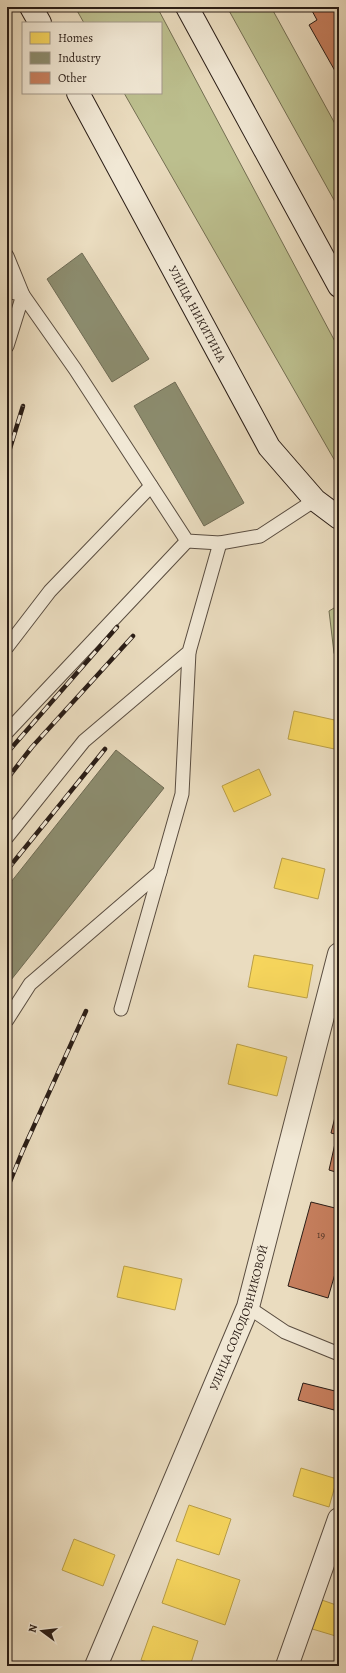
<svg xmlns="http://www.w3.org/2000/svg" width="346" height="1673" viewBox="0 0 346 1673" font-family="Alegreya,serif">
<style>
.green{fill:#bcbf8e;stroke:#736e52}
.homes{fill:#f6d55c;stroke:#b99e47}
.industry{fill:#8c8c6e;stroke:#6f6b54}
.building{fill:#c67f5e;stroke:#2a1d16}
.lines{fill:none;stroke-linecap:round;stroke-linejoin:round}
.lane-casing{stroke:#5a4d40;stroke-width:15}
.street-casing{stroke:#5a4d40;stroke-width:24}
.secondary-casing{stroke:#2a1d16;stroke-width:24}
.lane{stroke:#f1e8d5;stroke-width:13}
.street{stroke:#f1e8d5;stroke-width:22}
.secondary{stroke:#f1e8d5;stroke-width:22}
.rail-casing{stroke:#2a1d16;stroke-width:4.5}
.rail{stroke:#f1e8d5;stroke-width:3;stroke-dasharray:9;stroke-linecap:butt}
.labels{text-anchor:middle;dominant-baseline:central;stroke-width:4;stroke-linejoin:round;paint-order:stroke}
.number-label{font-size:10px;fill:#513628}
.street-label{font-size:12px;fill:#2a1d16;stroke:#f1e8d5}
</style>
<rect width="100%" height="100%" fill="#eadcbf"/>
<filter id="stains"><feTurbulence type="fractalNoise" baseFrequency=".005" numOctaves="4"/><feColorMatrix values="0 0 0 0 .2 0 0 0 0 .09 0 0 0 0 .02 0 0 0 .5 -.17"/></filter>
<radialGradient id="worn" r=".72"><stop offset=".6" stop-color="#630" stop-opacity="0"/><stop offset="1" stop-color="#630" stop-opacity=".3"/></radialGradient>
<g class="green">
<polygon points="75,7 157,7 339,349 339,468 124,93 161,93 161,23 84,23"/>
<polygon points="227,7 271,7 339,131 339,209"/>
<polygon points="339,605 339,664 334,653 329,611"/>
</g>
<g class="homes">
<polygon points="294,711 339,721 339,750 288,739"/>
<polygon points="259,769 271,795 234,812 222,786"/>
<polygon points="282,858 325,869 318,899 274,888"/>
<polygon points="254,955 313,965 307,998 248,987"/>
<polygon points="237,1044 287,1057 277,1096 228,1084"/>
<polygon points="124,1266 182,1279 175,1310 117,1297"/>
<polygon points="301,1468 337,1479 329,1507 293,1496"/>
<polygon points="189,1505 231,1519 219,1555 176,1541"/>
<polygon points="74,1539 115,1555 103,1586 62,1570"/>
<polygon points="177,1559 240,1580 225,1625 162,1603"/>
<polygon points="319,1599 339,1606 339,1637 309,1628"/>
<polygon points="153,1626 198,1641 190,1666 160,1666 141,1660"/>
</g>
<g class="industry">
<polygon points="82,253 149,359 112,382 47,279"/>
<polygon points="175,382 244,503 204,526 134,406"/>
<polygon points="116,750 164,788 7,985 7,887"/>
</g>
<g class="building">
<polygon points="310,7 339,7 339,78 309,25 317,20"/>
<polygon points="335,1117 339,1118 339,1135 331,1133"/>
<polygon points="336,1139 339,1139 339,1173 329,1170"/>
<polygon points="311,1202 339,1209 339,1260 328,1298 288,1286"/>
<polygon points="303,1383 339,1392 334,1410 298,1400"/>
</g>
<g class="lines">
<g class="lane-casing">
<g id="lane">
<polyline points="7,256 23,295 7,291"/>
<polyline points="7,346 23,295 75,369 187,541 220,543 260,536 315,500"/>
<polyline points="7,647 50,591 151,486"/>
<polyline points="7,732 187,541"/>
<polyline points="7,837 84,741 189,652 220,543"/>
<polyline points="121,1009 182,794 189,652"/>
<polyline points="7,1020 30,984 160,872"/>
<polyline points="248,1307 285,1332 339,1354"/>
</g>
</g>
<g class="street-casing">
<g id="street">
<path id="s1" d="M96 1666 248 1307 339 954"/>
<polyline points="287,1666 339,1519"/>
</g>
</g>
<g class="secondary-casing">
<g id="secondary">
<polyline points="31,7 40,23"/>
<polyline points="187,7 339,286"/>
<path id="s2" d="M78 93 269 447 315 500 339 518"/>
</g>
</g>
<use href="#lane" class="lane"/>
<use href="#street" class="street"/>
<use href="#secondary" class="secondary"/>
<g class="rail-casing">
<g id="rail">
<polyline points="7,458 23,406"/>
<polyline points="7,753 117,627"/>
<polyline points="7,779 32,747 133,636"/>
<polyline points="7,870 105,749"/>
<polyline points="7,1189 23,1150 86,1011"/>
</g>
</g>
<use href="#rail" class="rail"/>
</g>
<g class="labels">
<g class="number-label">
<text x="321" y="1234">19</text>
</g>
<g class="street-label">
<text stroke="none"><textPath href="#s2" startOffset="251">УЛИЦА НИКИТИНА</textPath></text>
<text stroke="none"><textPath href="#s1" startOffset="377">УЛИЦА СОЛОДОВНИКОВОЙ</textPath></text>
</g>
</g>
<rect width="346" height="1673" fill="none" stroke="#eadcbf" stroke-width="24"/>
<rect x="8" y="8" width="330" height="1657" fill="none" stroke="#2a1d16" stroke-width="2"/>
<rect x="12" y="12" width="322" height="1649" fill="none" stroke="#2a1d16"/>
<rect x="22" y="22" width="140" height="72" fill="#f1e8d5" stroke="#a19789"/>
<rect x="30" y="32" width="20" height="12" fill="#f6d55c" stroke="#a19789"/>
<text x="58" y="42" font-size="12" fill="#2a1d16">Homes</text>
<rect x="30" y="52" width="20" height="12" fill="#8c8c6e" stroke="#a19789"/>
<text x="58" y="62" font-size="12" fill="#2a1d16">Industry</text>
<rect x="30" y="72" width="20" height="12" fill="#c67f5e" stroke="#a19789"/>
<text x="58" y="82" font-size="12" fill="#2a1d16">Other</text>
<g transform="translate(42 1631) rotate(285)" stroke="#f1e8d5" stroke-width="3" paint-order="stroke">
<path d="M0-3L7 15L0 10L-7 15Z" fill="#2a1d16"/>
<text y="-6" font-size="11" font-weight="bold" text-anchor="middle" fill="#2a1d16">N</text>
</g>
<rect width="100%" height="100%" filter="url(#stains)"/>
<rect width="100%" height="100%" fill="url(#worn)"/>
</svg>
